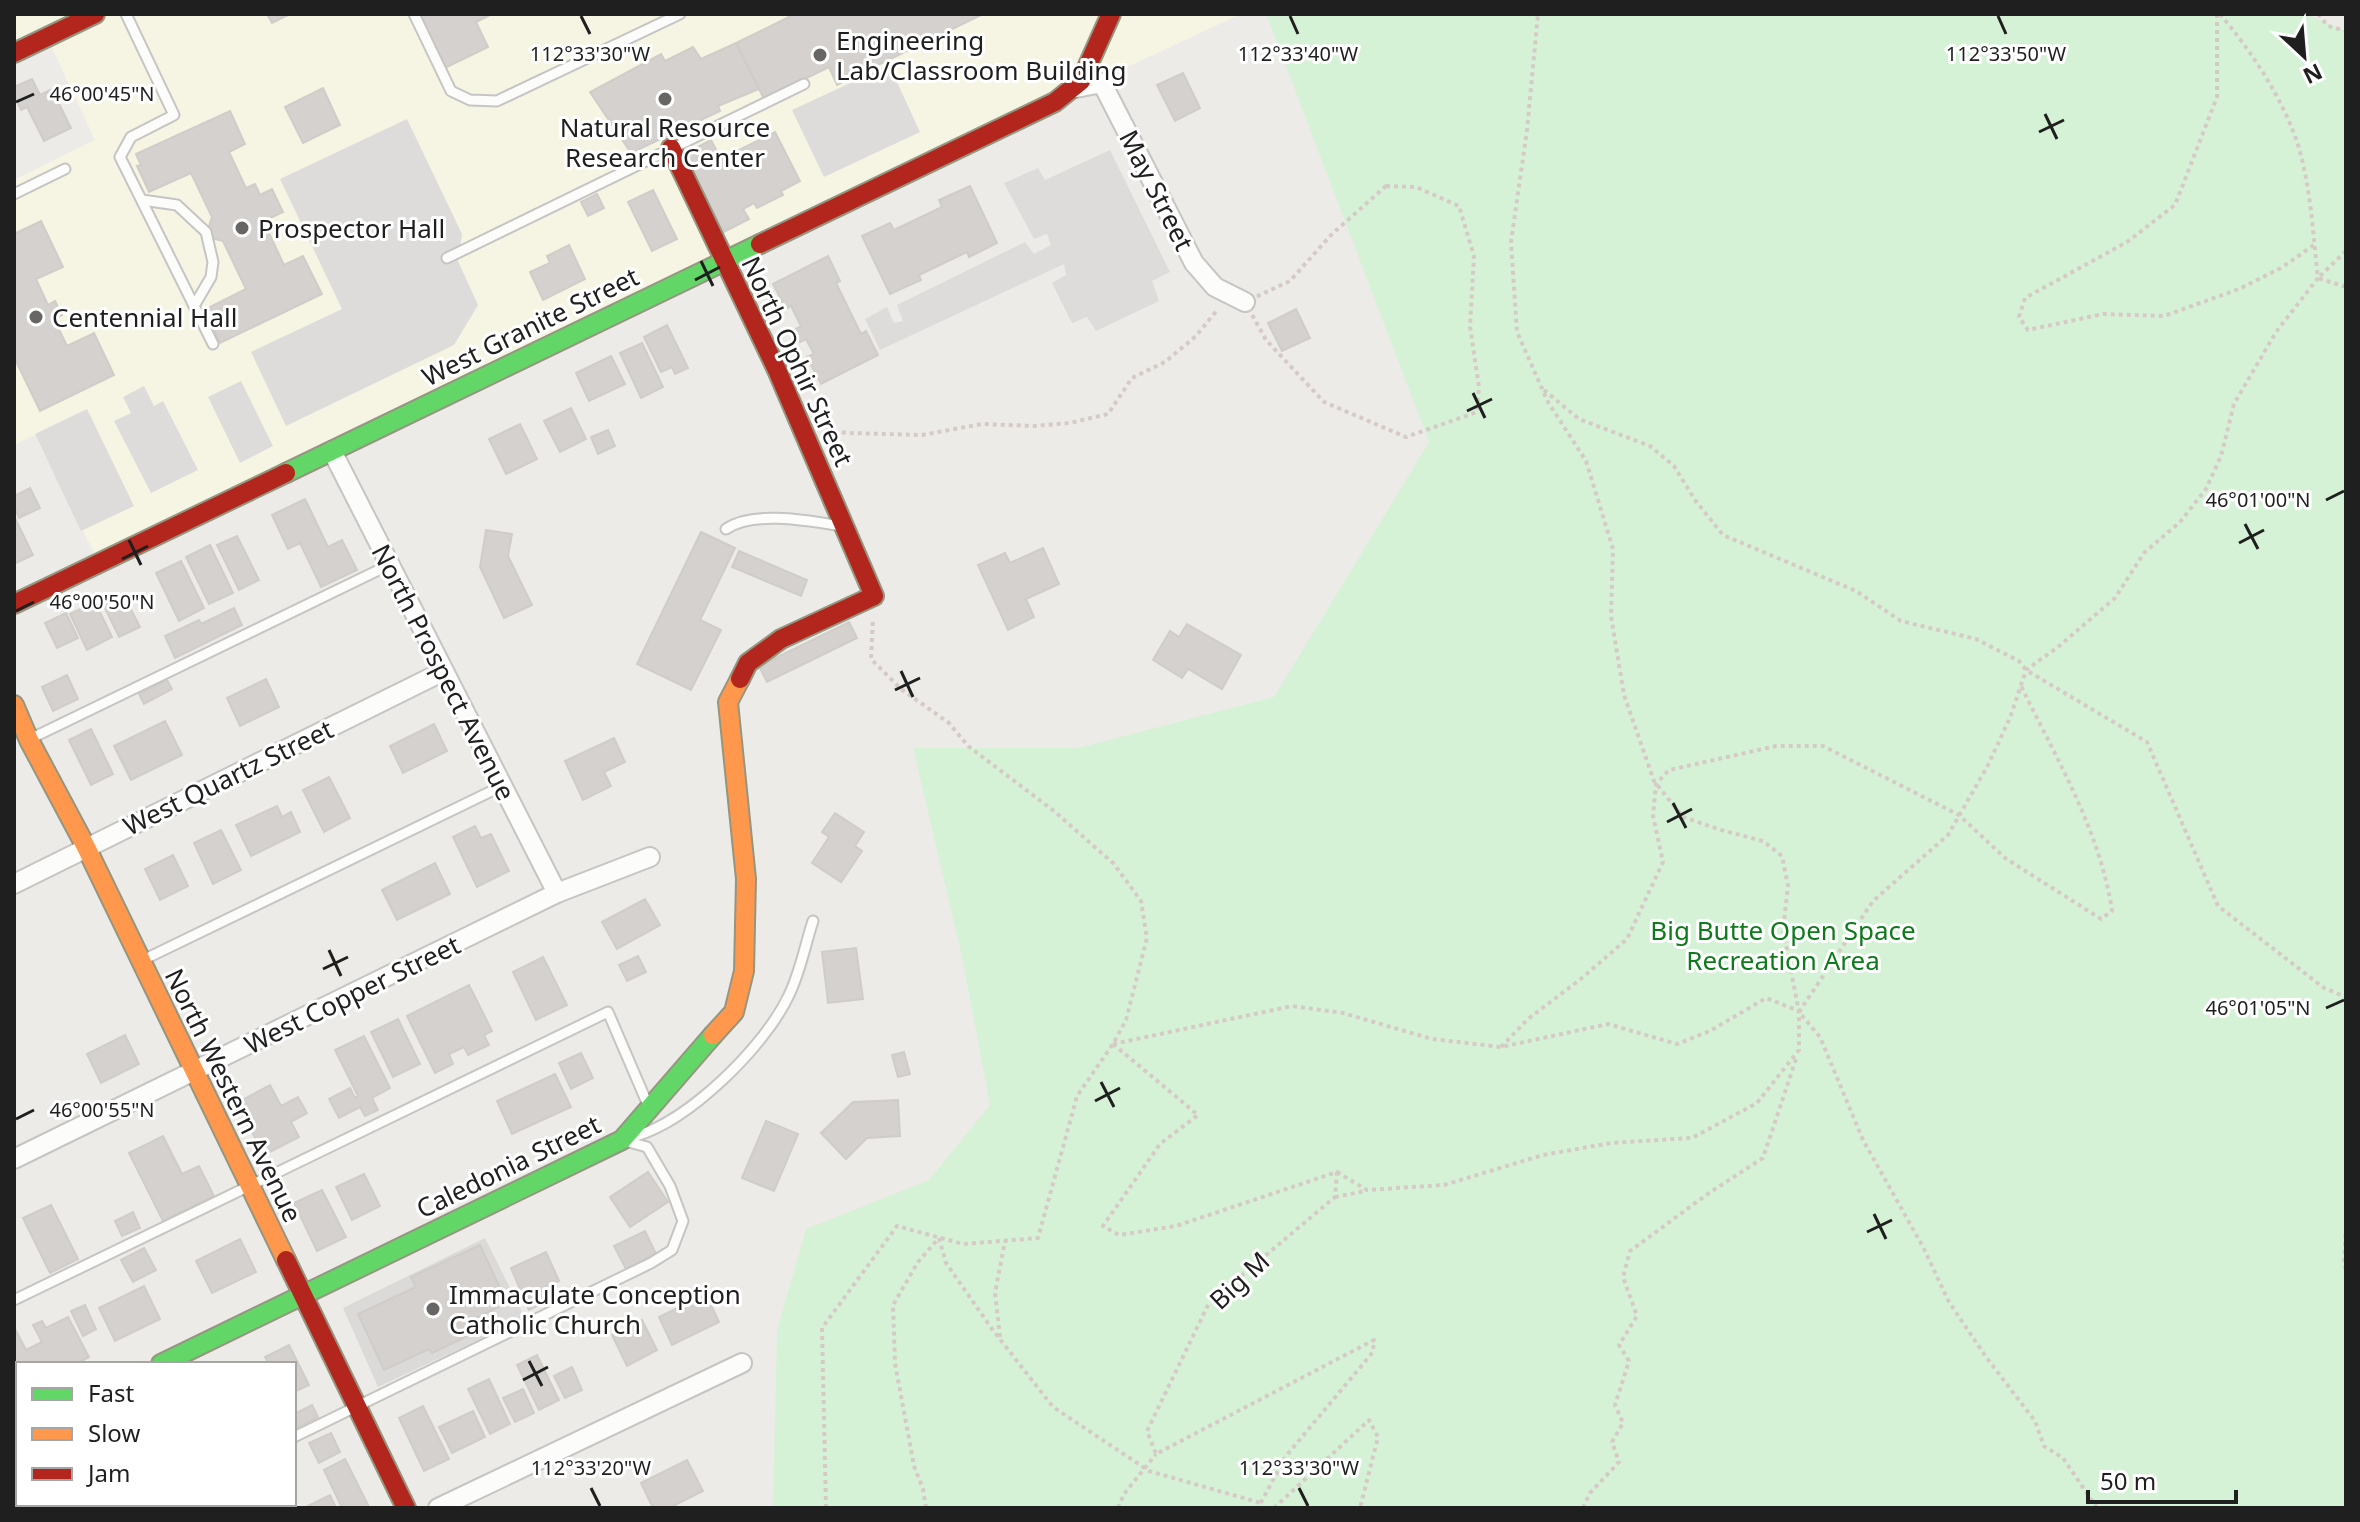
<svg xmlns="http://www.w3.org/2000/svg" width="2360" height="1522" viewBox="0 0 2360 1522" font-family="'Noto Sans',sans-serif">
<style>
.education{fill:#f6f5e3}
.religious{fill:#dbdad9}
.park{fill:#d6f2d6}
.parking{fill:#dddcdb}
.building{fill:#d4d1ce;stroke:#d0cdc9;stroke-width:2}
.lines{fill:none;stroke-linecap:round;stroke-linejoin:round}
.lane-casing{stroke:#c6c5c3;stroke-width:13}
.street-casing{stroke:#c6c5c3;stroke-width:22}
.fast-casing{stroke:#949680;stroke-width:22}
.slow-casing{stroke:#949680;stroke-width:22}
.jam-casing{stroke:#949680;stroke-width:22}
.path{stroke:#d6cac7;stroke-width:4;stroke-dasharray:4 4;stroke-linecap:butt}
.lane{stroke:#fcfcfb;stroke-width:9}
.street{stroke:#fcfcfb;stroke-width:18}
.fast{stroke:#63d668;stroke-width:18}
.slow{stroke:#ff974d;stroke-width:18}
.jam{stroke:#b3261e;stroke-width:18}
.ticks{fill:none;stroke:#1f1f1f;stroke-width:3}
.poi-dot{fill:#676665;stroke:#fff;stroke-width:3}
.labels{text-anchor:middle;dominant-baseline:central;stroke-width:6;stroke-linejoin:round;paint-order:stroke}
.poi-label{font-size:26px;fill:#1f1f1f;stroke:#fff;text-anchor:start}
.street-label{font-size:26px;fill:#1f1f1f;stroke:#fff}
.park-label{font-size:26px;fill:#0f7a1b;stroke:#fff}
.ticks-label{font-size:20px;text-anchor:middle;fill:#1f1f1f;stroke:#fff;stroke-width:6;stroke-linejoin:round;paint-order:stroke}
</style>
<rect width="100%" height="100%" fill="#edebe7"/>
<polygon class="education" points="14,14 1241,14 1069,94 99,563 35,435 14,445 14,180 95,140 47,37 14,53"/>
<polygon class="religious" points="485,1238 525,1318 378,1387 343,1308"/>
<polygon class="park" points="1266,14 2305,14 2346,31 2346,1508 773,1508 777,1329 806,1229 929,1180 990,1105 962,957 913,748 1078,748 1274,697 1429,442"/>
<g class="parking">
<polygon points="889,65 920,132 824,177 792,110"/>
<polygon points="407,119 462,234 458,261 478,305 454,345 286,426 251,352 342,309 280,179"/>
<polygon points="1110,150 1170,272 1152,281 1159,301 1096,331 1087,317 1072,323 1052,283 1066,275 1064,264 880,350 865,319 887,307 894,323 903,321 897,305 1025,242 1034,254 1051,245 1047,234 1034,239 1004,183 1038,168 1045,180"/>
<polygon points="241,381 273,446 240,463 208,397"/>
<polygon points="144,386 154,406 163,401 198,470 151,493 114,421 131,413 123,397"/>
<polygon points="87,409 134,506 81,531 35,434"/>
</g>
<g class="building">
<polygon points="267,14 290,14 272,23"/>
<polygon points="419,14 492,14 476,22 488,47 445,68"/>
<polygon points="788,14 983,14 837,85 829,67 764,99 736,43 789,17"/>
<polygon points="736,43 759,89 718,106 720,111 631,153 590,92 661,54 665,61 693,47 701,59"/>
<polygon points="1183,73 1200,108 1175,121 1157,85"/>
<polygon points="32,79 40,95 52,89 71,128 44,141 27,107 21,110 14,95 14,87"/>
<polygon points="323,88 340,125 303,143 285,107"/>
<polygon points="230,111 245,144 229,152 246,188 255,184 260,195 272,189 283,212 270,218 275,230 269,233 284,265 303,256 322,294 220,343 208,317 213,315 210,307 246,289 223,241 214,239 209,226 212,217 191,173 149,192 137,166 141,165 136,154"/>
<polygon points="775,132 800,181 781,191 783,195 757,208 754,203 743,209 749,219 724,232 684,154 711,140 721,159"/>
<polygon points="970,186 997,243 969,257 967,252 919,275 921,280 890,294 862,236 890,223 894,230 942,207 939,200"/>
<polygon points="653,190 677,239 652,251 628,202"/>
<polygon points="597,194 604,208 588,216 581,202"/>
<polygon points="41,221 63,267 36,279 48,305 55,301 62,315 54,319 67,346 94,333 114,375 40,411 14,357 14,234"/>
<polygon points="569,245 585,279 543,300 530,272 550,263 547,256"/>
<polygon points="828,256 840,281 836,283 861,334 866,331 878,355 821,384 807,357 814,354 806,339 800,342 794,330 801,326 791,306 786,309 773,284"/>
<polygon points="1296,309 1310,338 1282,351 1268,323"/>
<polygon points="667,325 688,368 675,374 672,367 661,372 644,337"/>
<polygon points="642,343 663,387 641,398 620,353"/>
<polygon points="611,356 625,384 589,401 576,373"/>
<polygon points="571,408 586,439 560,452 544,421"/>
<polygon points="520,424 537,459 506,474 489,439"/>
<polygon points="608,430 615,446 598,454 591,437"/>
<polygon points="30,488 40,508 19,518 14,506 14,496"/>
<polygon points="305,499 328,547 342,540 357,570 321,587 300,543 288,549 272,515"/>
<polygon points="14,516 33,555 14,564"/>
<polygon points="486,530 512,534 508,556 532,605 504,618 480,567"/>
<polygon points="701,532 735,548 700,620 721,630 691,690 637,664"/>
<polygon points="237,536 259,580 239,590 217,545"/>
<polygon points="210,545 233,593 209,604 186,557"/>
<polygon points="1043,548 1059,584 1026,599 1034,617 1008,630 978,565 1005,553 1010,563"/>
<polygon points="739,551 807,580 801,596 732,567"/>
<polygon points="181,561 204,608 179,621 156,573"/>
<polygon points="124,596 140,627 119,637 104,606"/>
<polygon points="95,602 112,637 87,650 70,614"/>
<polygon points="234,608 242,625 175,658 165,636 199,620 201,624"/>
<polygon points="66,613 78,638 57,648 45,623"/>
<polygon points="849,622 857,638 767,682 759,666"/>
<polygon points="1187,624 1241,655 1222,689 1188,669 1182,678 1153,660 1170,631 1179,637"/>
<polygon points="67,675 78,699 53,711 42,687"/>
<polygon points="266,679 279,707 240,726 227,698"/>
<polygon points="167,680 172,689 144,704 139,694"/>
<polygon points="165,721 182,755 131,780 114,746"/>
<polygon points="434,724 447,751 403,773 390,746"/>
<polygon points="91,729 113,774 91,785 69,740"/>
<polygon points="614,738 625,762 604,772 611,786 583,800 565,761"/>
<polygon points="329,777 350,818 324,832 303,790"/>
<polygon points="277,806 282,817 291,812 300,832 251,856 236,825"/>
<polygon points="835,813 864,832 855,846 862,851 841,882 812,863 829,837 822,832"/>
<polygon points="475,826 481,838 491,834 509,871 477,887 453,837"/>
<polygon points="221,830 241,870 213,884 194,843"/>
<polygon points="173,855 188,886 160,900 145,869"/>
<polygon points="435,863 450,894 397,920 382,890"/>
<polygon points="645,899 660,925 617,949 602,922"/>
<polygon points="856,948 863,999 828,1003 822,952"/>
<polygon points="638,956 646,972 627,981 619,965"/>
<polygon points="543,957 567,1005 536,1020 513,972"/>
<polygon points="469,985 492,1031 484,1035 489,1045 468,1055 464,1047 449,1054 453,1064 435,1073 407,1016"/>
<polygon points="398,1019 420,1064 393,1077 371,1032"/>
<polygon points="125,1035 139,1064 101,1083 87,1054"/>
<polygon points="364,1036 390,1088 372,1098 378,1110 365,1116 360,1107 339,1118 329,1099 350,1088 355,1098 358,1096 335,1050"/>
<polygon points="904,1052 910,1074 898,1077 892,1055"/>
<polygon points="581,1053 593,1078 571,1089 559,1063"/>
<polygon points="555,1074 571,1107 512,1134 497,1101"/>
<polygon points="270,1085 281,1106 298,1097 307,1113 291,1122 299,1137 264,1155 237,1103"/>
<polygon points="898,1100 900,1136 867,1138 846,1159 821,1133 853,1102"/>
<polygon points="766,1121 798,1134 774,1191 742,1178"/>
<polygon points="163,1136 182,1174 199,1166 214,1196 163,1221 129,1153"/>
<polygon points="648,1172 668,1202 630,1227 610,1197"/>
<polygon points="364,1174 380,1206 352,1220 336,1187"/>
<polygon points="322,1190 346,1237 317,1251 294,1203"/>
<polygon points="51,1205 78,1259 50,1273 23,1218"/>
<polygon points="133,1212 140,1228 122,1236 115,1221"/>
<polygon points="645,1231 656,1254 626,1269 614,1246"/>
<polygon points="240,1239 256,1272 212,1293 196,1261"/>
<polygon points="480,1245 507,1303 467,1322 472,1334 432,1353 429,1349 384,1370 358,1314 416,1287 411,1277"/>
<polygon points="144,1248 156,1270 133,1282 121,1260"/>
<polygon points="546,1252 559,1281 545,1287 550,1300 529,1310 511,1268"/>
<polygon points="144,1286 160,1319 115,1341 99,1308"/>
<polygon points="706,1294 719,1322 672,1345 659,1317"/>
<polygon points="85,1305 96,1329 83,1336 71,1311"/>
<polygon points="68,1317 89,1357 76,1364 18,1364 18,1394 14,1396 14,1327 26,1350 42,1342 33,1325 42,1321 46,1328"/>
<polygon points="642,1320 657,1350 627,1366 612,1335"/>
<polygon points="289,1345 309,1385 294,1392 294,1364 269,1364 265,1357"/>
<polygon points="537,1355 559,1400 539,1410 517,1365"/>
<polygon points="572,1367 582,1390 565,1398 554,1376"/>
<polygon points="489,1379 510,1424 490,1434 468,1389"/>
<polygon points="523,1389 534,1413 515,1422 503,1398"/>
<polygon points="312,1405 318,1417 298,1427 294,1414"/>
<polygon points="423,1406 449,1459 424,1471 399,1418"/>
<polygon points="473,1411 485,1437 452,1453 439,1427"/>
<polygon points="331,1433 340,1452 319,1463 309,1443"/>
<polygon points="345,1459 369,1507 367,1508 342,1508 324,1470"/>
<polygon points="687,1460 703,1491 669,1508 653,1508 641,1483"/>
<polygon points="330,1495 336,1508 304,1508"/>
<polygon points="30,1504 71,1504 73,1508 32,1508"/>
</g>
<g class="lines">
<g class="lane-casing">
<g id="lane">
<polyline points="126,14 174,115 131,137 120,157 213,344"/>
<polyline points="414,14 451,91 470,100 497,101 680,14"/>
<polyline points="14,194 65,169"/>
<polyline points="142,200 177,205 206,232 213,262 211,277 194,306"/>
<polyline points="447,258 804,84"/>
<path d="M726 529C754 510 810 521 841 526"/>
<polyline points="32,738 389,565"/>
<polyline points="145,959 502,786"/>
<path d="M636 1136C690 1120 764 1047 788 997 800 974 805 945 813 921"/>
<polyline points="14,1300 608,1012 648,1105"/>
<polyline points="294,1437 651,1263 672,1250 683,1221 670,1186 647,1147 625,1141"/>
<polyline points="149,1508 157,1504"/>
</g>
</g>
<g class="street-casing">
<g id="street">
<polyline points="1076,88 1102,83 1194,263 1215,287 1245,302"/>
<polyline points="332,451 557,893"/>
<polyline points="14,884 442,672"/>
<polyline points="14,1159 557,893 650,857"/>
<polyline points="14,1436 18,1434"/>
<polyline points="438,1508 742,1363"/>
</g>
</g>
<g class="fast-casing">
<g id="fast">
<polyline points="286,473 760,244"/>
<polyline points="161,1364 622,1140 713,1035"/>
</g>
</g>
<g class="slow-casing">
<g id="slow">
<polyline points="14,705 29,740 86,847 286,1260"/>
<polyline points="713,1035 734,1012 744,971 746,879 728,702 740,679"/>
</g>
</g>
<g class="jam-casing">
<g id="jam">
<polyline points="14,53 95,14"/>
<polyline points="671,148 777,370 874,596 781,639 748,663 740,679"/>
<polyline points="760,244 1055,102 1081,81 1111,14"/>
<polyline points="14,604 286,473"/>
<polyline points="286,1260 406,1508"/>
</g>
</g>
<g class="path">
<polyline points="2217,14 2217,97 2175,205 2127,242 2025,298 2019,317 2028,330 2103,314 2164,316 2239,289 2281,268 2314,245"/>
<polyline points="2318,14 2328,26 2346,31"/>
<polygon points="1386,186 1416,187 1459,206 1474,256 1470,327 1479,387 1477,412 1406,437 1324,402 1266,340 1245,302 1290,281 1331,235"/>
<polyline points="2346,251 2318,278 2346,287"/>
<polyline points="1544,390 1579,419 1650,446 1674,466 1695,500 1723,535 1856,591 1901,621 1976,639 2019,661 2026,670 2147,742 2218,906 2324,988 2346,997"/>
<polyline points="826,430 848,433 922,435 982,424 1033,426 1070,423 1108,414 1132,378 1165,362 1196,336 1218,309"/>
<polyline points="1113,1044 1198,1115 1160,1144 1103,1226 1119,1235 1176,1226 1337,1172 1335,1197 1209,1303 1147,1431 1156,1454 1374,1340 1373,1352 1286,1456 1258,1508"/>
<polyline points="1113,1044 1292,1006 1343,1013 1432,1039 1501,1047 1608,1024 1677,1044 1710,1031 1766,998 1799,1011"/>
<path d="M1501 1047 1528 1019 1582 978 1627 939 1663 862 1653 816 1656 784 1669 770 1776 746H1823L1959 815 2005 858 2101 919 2112 911C2100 830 2056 758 2021 686"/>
<polyline points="1337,1172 1367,1190 1444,1185 1543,1155 1611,1143 1692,1138 1757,1103 1799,1050 1799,1012 1783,930 1788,886 1782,856 1763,841 1721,830 1683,817 1654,781 1624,695 1611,616 1613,549 1586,461 1548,402 1517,332 1511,242 1527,130 1538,14"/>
<polyline points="1335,1197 1365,1191"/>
<polyline points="2346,1226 2344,1264 2346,1270"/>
<polyline points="939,1238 946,1263 992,1329 1053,1407 1149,1471 1261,1503"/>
<polyline points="1000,1337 995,1293 1005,1241"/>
<polyline points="826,1508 822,1328 897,1226 963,1244 1038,1238 1077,1096 1113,1044 1126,1020 1147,938 1141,901 1114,864 1054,811 968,746 949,723 901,689 871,659 873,618"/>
<polyline points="926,1508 923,1489 914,1466 895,1363 893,1305 918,1262 939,1238"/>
<polyline points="1118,1508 1124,1494 1156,1454"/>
<polyline points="1274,1508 1369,1420 1378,1437 1360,1508"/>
<polyline points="1583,1508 1590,1493 1619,1462 1612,1442 1623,1423 1615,1405 1629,1361 1619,1345 1637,1316 1623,1277 1630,1251 1709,1193 1763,1158 1797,1056"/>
<path d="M2097 1508 2063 1458 2044 1446 2035 1421 1986 1357 1949 1302 1923 1247 1863 1140 1820 1037 1799 1012 1873 901 1948 835 1987 767 2010 718 2026 670 2058 647 2115 598 2144 553 2180 522 2206 489 2221 456 2234 404 2276 332 2318 278C2313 235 2311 190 2299 148 2284 100 2252 52 2220 14"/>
</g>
<use href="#lane" class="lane"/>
<use href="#street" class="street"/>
<use href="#fast" class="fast"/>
<use href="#slow" class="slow"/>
<use href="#jam" class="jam"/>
</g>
<path class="ticks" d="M581 16 590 34M1290 16 1298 34M1998 16 2006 34M16 102 34 94M2045 114 2057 139M2039 132 2064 120M701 261 713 286M695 280 720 267M1473 393 1485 418M1467 411 1492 399M2326 500 2344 491M2245 524 2258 549M129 540 141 565M2239 543 2264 530M122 559 148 546M16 611 34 602M901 671 913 697M895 690 920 678M1673 803 1686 828M1667 822 1692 809M329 950 341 976M323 969 348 957M2326 1008 2344 1000M1101 1082 1114 1107M1095 1101 1120 1088M16 1119 34 1110M1874 1214 1886 1239M1867 1232 1892 1220M529 1361 542 1386M523 1380 548 1367M591 1488 600 1506M1299 1488 1308 1506"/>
<g class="poi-dot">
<circle cx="820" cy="55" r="8"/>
<circle cx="665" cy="99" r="8"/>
<circle cx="242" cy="228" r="8"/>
<circle cx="36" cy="317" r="8"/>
<circle cx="433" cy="1309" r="8"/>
</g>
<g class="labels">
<g class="poi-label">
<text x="836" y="40">Engineering<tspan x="836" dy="30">Lab/Classroom Building</tspan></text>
<text x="665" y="127" text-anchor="middle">Natural Resource<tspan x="665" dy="30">Research Center</tspan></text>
<text x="258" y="228">Prospector Hall</text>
<text x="52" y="317">Centennial Hall</text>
<text x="449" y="1294">Immaculate Conception<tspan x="449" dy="30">Catholic Church</tspan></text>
</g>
<g class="street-label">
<text transform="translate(1157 190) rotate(63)">May Street</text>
<text transform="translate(530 326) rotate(-26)">West Granite Street</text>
<text transform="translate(798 361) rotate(65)">North Ophir Street</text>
<text transform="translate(444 672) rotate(63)">North Prospect Avenue</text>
<text transform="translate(228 777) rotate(-26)">West Quartz Street</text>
<text transform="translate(352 994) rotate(-26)">West Copper Street</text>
<text transform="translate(234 1095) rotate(64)">North Western Avenue</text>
<text transform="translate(508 1166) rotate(-26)">Caledonia Street</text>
<text transform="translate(1239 1280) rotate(-43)">Big M</text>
</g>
<g class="park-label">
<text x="1783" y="930">Big Butte Open Space<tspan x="1783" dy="30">Recreation Area</tspan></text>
</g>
</g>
<g class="ticks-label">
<text x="2006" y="61">112°33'50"W</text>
<text x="590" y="61">112°33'30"W</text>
<text x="1298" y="61">112°33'40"W</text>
<text x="102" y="101">46°00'45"N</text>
<text x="2258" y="507">46°01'00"N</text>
<text x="102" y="609">46°00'50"N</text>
<text x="2258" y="1015">46°01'05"N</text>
<text x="102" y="1117">46°00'55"N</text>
<text x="591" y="1475">112°33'20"W</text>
<text x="1299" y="1475">112°33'30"W</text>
</g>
<rect width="2360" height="1522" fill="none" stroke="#1f1f1f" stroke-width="32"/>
<rect x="16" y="1362" width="280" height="144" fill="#ffffff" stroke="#a5a5a5" stroke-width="2"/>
<rect x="32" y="1388" width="40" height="12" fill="#63d668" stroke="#a5a5a5" stroke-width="2"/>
<text x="88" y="1402" font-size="24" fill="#1f1f1f">Fast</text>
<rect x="32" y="1428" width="40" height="12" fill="#ff974d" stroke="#a5a5a5" stroke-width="2"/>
<text x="88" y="1442" font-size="24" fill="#1f1f1f">Slow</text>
<rect x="32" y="1468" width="40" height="12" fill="#b3261e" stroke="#a5a5a5" stroke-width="2"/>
<text x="88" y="1482" font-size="24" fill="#1f1f1f">Jam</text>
<g transform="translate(2304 56) rotate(154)" stroke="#ffffff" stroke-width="6" paint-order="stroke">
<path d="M0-6L14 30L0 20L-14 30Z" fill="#1f1f1f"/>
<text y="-12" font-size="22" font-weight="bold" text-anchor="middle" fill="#1f1f1f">N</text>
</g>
<path d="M2088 1490v12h148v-12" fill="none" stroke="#1f1f1f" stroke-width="4"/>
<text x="2100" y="1490" font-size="24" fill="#1f1f1f" stroke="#ffffff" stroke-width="6" paint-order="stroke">50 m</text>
</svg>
